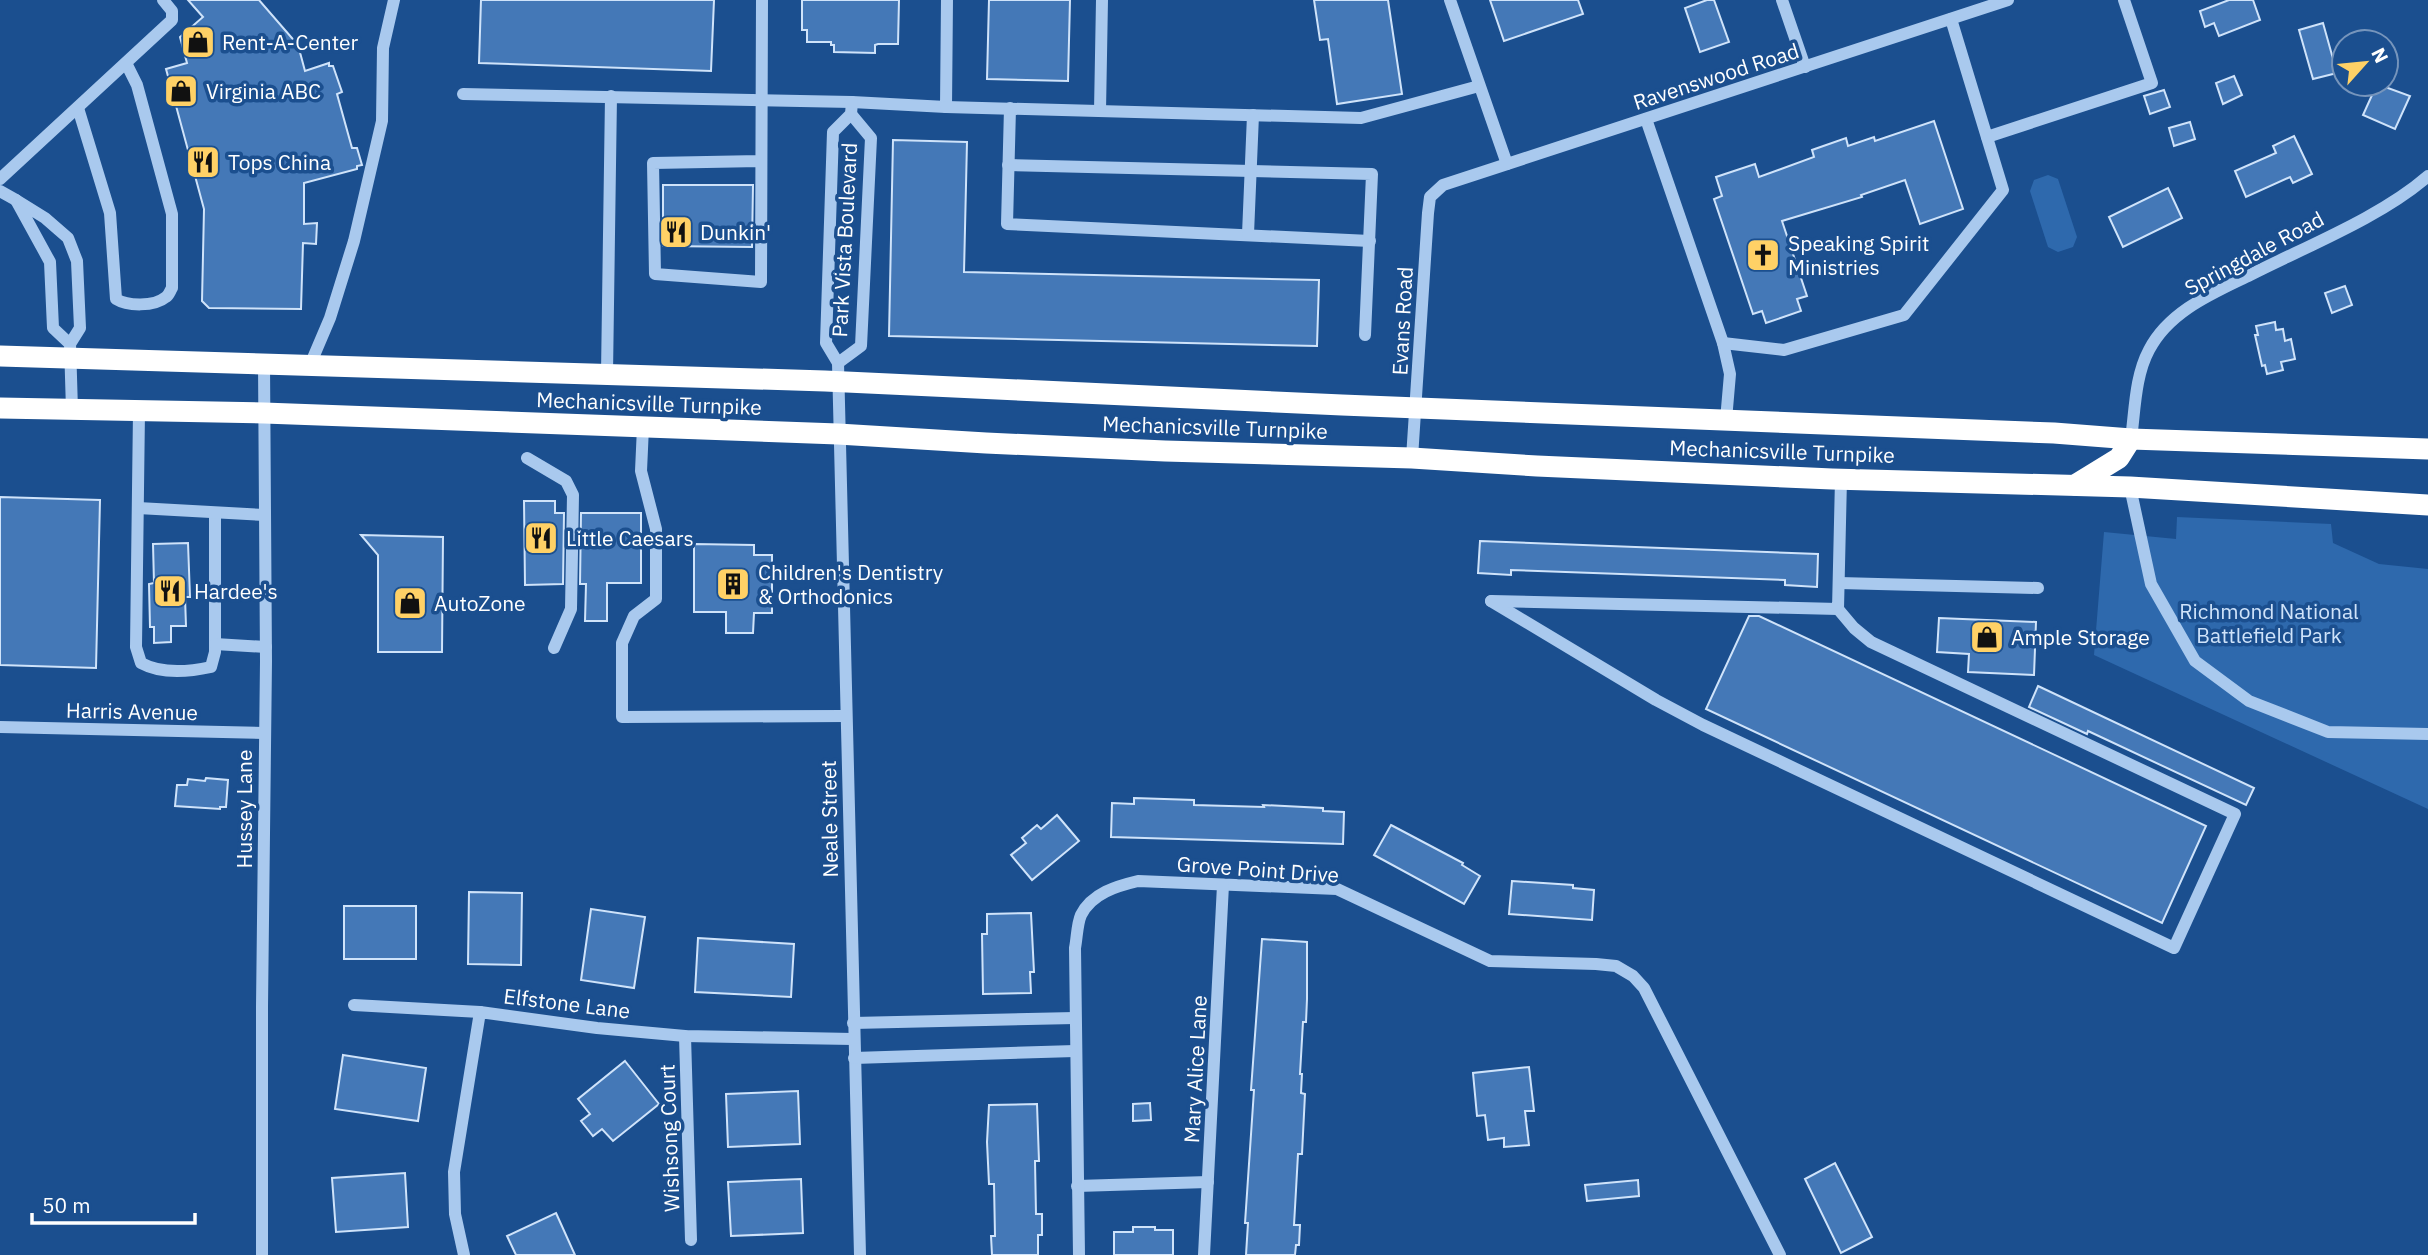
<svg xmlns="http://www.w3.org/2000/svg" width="2428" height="1255" viewBox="0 0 2428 1255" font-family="'IBM Plex Sans',sans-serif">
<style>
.green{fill:#2e69ad}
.building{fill:#4478b7;stroke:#cfe3fa;stroke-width:2}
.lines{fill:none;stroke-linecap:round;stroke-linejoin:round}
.minor{stroke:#a9c9ee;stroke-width:12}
.highway{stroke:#fff;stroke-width:21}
.labels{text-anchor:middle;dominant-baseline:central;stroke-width:7;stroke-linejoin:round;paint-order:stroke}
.poi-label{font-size:21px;fill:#fff;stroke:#1b4f8f;text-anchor:start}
.street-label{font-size:21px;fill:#fff;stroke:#1b4f8f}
.park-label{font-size:21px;fill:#cfe3fa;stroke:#1b4f8f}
</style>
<rect width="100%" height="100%" fill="#1b4f8f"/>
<g class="green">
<polygon points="2048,175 2058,179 2077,237 2073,247 2058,252 2048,247 2030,191 2034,180"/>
<polygon points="2177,517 2331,524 2333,543 2379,564 2428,569 2428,809 2094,655 2104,532 2176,539"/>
</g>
<g class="building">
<polygon points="188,0 259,0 298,45 305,71 329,63 329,66 333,66 342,92 337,94 352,148 357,148 362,165 357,166 357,169 304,183 304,224 317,223 316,244 303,243 301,309 209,308 202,301 204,209 166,69 187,63 180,37 203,17"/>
<polygon points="481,0 714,0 711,71 479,63"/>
<polygon points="802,0 899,0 898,44 878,44 875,45 875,53 834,52 834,45 831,45 831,42 807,42 807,30 802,30"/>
<polygon points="989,0 1070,0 1068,81 987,79"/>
<polygon points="1314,0 1388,0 1402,94 1337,104 1328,39 1320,40"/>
<polygon points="1490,0 1578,0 1583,14 1504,41"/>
<polygon points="1707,0 1714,0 1729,42 1700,52 1685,8"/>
<polygon points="2229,0 2253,0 2260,20 2219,36 2214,23 2205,27 2200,11"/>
<polygon points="2323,23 2337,73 2313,79 2299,30"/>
<polygon points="2234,76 2242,95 2223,104 2216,83"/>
<polygon points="2377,84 2410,96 2395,129 2363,115"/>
<polygon points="2164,90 2170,107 2150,114 2144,96"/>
<polygon points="1934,121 1963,209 1920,224 1905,180 1861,195 1862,197 1782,221 1807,296 1797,299 1801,311 1766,323 1762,311 1753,314 1714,199 1722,196 1716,177 1755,164 1759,177 1814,157 1812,150 1846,138 1848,146 1874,137 1875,141"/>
<polygon points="2190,122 2195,139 2174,146 2169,128"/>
<polygon points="2294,136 2312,174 2293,183 2290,177 2246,197 2235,171 2276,153 2273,146"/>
<polygon points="893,140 967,142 964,272 1319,280 1317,346 889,336"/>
<polygon points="663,185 753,185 752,247 663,246"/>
<polygon points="2168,188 2182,218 2123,247 2109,217"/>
<polygon points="2345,286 2352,305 2332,313 2325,293"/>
<polygon points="2275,322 2276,330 2283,329 2285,341 2291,339 2295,359 2281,362 2283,370 2267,374 2265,365 2262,366 2255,335 2258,335 2256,326"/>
<polygon points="0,497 100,500 96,668 0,665"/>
<polygon points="524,501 555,501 555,513 564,513 563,584 525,585"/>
<polygon points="581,513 641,513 641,583 607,583 607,621 585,621 586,584 580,584"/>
<polygon points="361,535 443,537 442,652 378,652 378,555"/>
<polygon points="1480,541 1818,554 1817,587 1785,585 1785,580 1511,570 1511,575 1478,573"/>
<polygon points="188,543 190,597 185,597 186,626 171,626 171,642 154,643 154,627 150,627 149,584 154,583 153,544"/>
<polygon points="694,544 754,545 754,555 772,555 772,613 754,613 753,633 726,633 726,612 694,612"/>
<polygon points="1749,616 1759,616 2206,826 2162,923 1706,709"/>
<polygon points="1939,618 2036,622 2034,675 1968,672 1969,654 1937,652"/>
<polygon points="2038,686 2254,788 2246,805 2088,731 2087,734 2029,707"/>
<polygon points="206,778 228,780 226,807 220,807 220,809 175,806 177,785 187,785 188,779 205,781"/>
<polygon points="1134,798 1194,800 1194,805 1264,807 1263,805 1323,808 1323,811 1344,812 1343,844 1111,837 1112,803 1134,804"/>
<polygon points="1057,815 1079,841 1032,880 1011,855 1026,843 1022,838 1037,825 1041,829"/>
<polygon points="1391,825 1463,863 1462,865 1480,876 1464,904 1374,855"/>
<polygon points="1512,881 1573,885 1573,888 1594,890 1592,920 1509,914"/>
<polygon points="469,892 522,893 521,965 468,964"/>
<rect x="344" y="906" width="72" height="53"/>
<polygon points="591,909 645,917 634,988 581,980"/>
<polygon points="1031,913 1034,972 1030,972 1031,993 983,994 982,934 987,934 987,914"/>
<polygon points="698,938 794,944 791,997 695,992"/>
<polygon points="1262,939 1307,942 1307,999 1306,1022 1303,1022 1300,1074 1302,1074 1301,1093 1305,1094 1302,1154 1298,1154 1296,1190 1294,1225 1300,1225 1299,1245 1296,1245 1295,1255 1246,1255 1248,1223 1245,1223 1254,1090 1251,1090"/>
<polygon points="343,1055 426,1068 418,1121 335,1109"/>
<polygon points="625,1061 659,1104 613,1141 602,1129 593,1136 581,1121 590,1114 578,1099"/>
<polygon points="1529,1067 1534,1111 1525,1111 1529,1145 1504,1147 1504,1138 1488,1140 1485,1115 1477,1116 1473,1073"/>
<polygon points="798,1091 800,1144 728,1147 726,1094"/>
<polygon points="1150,1103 1151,1120 1133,1121 1133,1104"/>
<polygon points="1037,1104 1039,1161 1035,1161 1036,1214 1042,1214 1042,1235 1038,1235 1038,1255 992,1255 991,1236 995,1236 994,1184 989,1184 987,1142 989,1105"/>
<polygon points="1835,1163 1872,1237 1841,1253 1805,1179"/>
<polygon points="405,1173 408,1227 336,1232 332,1178"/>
<polygon points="801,1179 803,1233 731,1236 728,1182"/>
<polygon points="1638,1180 1639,1196 1587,1201 1585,1185"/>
<polygon points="556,1213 575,1255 516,1255 507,1236"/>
<polygon points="1133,1227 1155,1227 1155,1230 1173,1230 1173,1255 1114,1255 1114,1232 1133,1232"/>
</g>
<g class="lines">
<g class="minor">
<polyline points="1450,0 1507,164"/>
<polyline points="1782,0 1805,67"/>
<polyline points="463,94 852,102 946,107 947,0"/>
<polyline points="852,102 851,114 833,132 826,343 838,363 860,1255"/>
<polyline points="946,107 1361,118 1479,86"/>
<path d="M78 108 110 213 116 299C127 306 154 307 166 297 169 295 170 291 172 288V214L137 85 126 63"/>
<polyline points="1010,108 1007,224 1370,241"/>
<polyline points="1100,111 1102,0"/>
<polyline points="1646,119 1723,343 1730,374 1726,420"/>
<polyline points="1987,137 2152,83 2124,0"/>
<polyline points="760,161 653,163 655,274 761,282 762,0"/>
<polyline points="1008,165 1372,174 1365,335"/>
<polyline points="0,179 172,20 172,11 163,0"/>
<polyline points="0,191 16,200"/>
<polyline points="1248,234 1253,115"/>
<polyline points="1723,343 1784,350 1904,315 2003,190 1951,19"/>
<polyline points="70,344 53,328 50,262 16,200 45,218 68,238 77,261 80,328 70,344 72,410"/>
<polyline points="838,363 861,346 871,138 851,114"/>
<polyline points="310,365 330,318 354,241 382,121 383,48 394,0"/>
<polyline points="607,374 611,96"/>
<path d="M139 411 136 647 141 663C161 674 188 672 211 667L215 652V513"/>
<polyline points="643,427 641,471 656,529 656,599 634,616 622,643 622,717 846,716"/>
<path d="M2131 439C2135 410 2135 376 2149 350 2169 311 2213 293 2250 275 2307 246 2381 217 2428 176"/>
<polyline points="527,458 566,481 573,495 571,609 554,648"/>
<polyline points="1412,458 1428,213 1430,197 1443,185 2008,0"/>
<polyline points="2130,487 2151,584 2195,661 2249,701 2328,732 2428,734"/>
<polyline points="138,508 265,515"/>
<polyline points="1839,583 2038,588"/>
<polyline points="1491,601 1656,700 1703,725 2174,948 2235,814 1871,642 1854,628 1838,609"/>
<polyline points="1491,601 1838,609 1841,479"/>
<polyline points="215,644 266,647"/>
<polyline points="0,727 264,733"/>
<polyline points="354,1005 480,1012"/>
<polyline points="853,1023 1075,1018"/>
<polyline points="685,1036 691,1240"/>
<polyline points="854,1058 1075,1051"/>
<polyline points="1077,1186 1208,1182"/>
<polyline points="262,1255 262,1006 266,661 264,363"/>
<polyline points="464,1255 455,1214 454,1172 480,1012 597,1028 685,1036 853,1039"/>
<path d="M1079 1255 1075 948C1077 938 1077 924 1081 915 1092 893 1117 886 1138 881L1337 889 1490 961 1596 964 1616 966 1633 976 1644 988 1780 1255"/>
<polyline points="1204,1255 1223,885"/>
</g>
<g class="highway">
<polyline points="0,356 825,381 1342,405 2054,433 2131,439 2428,449"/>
<polyline points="0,408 264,413 838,434 986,443 1165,451 1412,458 1537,466 1832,479 2130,487 2428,505"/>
<polyline points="2075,485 2119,458 2131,439"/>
</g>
</g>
<defs>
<g id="shop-square" transform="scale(1.75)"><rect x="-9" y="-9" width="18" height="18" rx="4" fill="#ffd166" stroke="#1b4f8f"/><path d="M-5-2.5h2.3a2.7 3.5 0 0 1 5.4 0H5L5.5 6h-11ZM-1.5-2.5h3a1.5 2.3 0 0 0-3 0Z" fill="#111"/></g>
<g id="restaurant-square" transform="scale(1.75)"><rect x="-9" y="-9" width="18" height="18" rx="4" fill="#ffd166" stroke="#1b4f8f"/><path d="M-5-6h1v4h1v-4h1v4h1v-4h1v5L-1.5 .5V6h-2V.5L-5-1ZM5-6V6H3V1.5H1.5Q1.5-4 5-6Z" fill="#111"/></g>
<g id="church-square" transform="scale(1.75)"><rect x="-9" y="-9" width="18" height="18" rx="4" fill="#ffd166" stroke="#1b4f8f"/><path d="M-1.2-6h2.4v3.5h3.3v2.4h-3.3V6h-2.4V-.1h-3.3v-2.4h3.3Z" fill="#111"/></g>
<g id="building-square" transform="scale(1.75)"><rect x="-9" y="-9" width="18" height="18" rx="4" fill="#ffd166" stroke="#1b4f8f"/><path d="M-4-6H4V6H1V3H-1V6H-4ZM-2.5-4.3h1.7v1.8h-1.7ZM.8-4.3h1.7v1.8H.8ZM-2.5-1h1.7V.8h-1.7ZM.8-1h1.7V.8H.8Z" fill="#111"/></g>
</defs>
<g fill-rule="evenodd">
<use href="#shop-square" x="198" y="42"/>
<use href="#shop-square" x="181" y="91"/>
<use href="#restaurant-square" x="203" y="162"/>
<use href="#restaurant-square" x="676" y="232"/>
<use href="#church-square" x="1763" y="255"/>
<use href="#restaurant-square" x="541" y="538"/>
<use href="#building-square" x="733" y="584"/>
<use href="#restaurant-square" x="170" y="591"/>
<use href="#shop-square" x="410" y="603"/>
<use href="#shop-square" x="1987" y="637"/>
</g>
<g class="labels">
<g class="poi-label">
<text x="222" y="42">Rent-A-Center</text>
<text x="206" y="91">Virginia ABC</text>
<text x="228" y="162">Tops China</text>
<text x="700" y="232">Dunkin'</text>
<text x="1788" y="243">Speaking Spirit<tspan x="1788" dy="24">Ministries</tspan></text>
<text x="566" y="538">Little Caesars</text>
<text x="758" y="572">Children's Dentistry<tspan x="758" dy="24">&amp; Orthodonics</tspan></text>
<text x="194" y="591">Hardee's</text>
<text x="434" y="603">AutoZone</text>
<text x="2011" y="637">Ample Storage</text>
</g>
<g class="street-label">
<text transform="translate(1716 76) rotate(-18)">Ravenswood Road</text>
<text transform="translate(844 240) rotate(-87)">Park Vista Boulevard</text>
<text transform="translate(2254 253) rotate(-28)">Springdale Road</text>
<text transform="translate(1402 321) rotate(-87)">Evans Road</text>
<text transform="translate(649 403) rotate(2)">Mechanicsville Turnpike</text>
<text transform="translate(1215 427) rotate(2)">Mechanicsville Turnpike</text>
<text transform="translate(1782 451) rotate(2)">Mechanicsville Turnpike</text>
<text transform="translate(132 711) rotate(1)">Harris Avenue</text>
<text transform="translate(244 809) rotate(-90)">Hussey Lane</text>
<text transform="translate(829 819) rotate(-91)">Neale Street</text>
<text transform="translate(1258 869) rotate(4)">Grove Point Drive</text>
<text transform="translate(567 1003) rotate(7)">Elfstone Lane</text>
<text transform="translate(1195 1069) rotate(-87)">Mary Alice Lane</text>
<text transform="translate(669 1138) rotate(-92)">Wishsong Court</text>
</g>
<g class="park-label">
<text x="2269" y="611">Richmond National<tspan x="2269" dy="24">Battlefield Park</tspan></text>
</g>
</g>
<g transform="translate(2365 63) rotate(63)"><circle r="33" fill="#1b4f8f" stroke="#7695bc" stroke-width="2"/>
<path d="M0-5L12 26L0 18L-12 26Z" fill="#ffd166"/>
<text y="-10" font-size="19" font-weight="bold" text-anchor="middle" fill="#ffffff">N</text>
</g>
<path d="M32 1213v10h163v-10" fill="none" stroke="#ffffff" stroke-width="3.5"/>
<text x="42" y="1213" font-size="21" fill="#ffffff" stroke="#1b4f8f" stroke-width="5" paint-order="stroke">50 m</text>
</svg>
